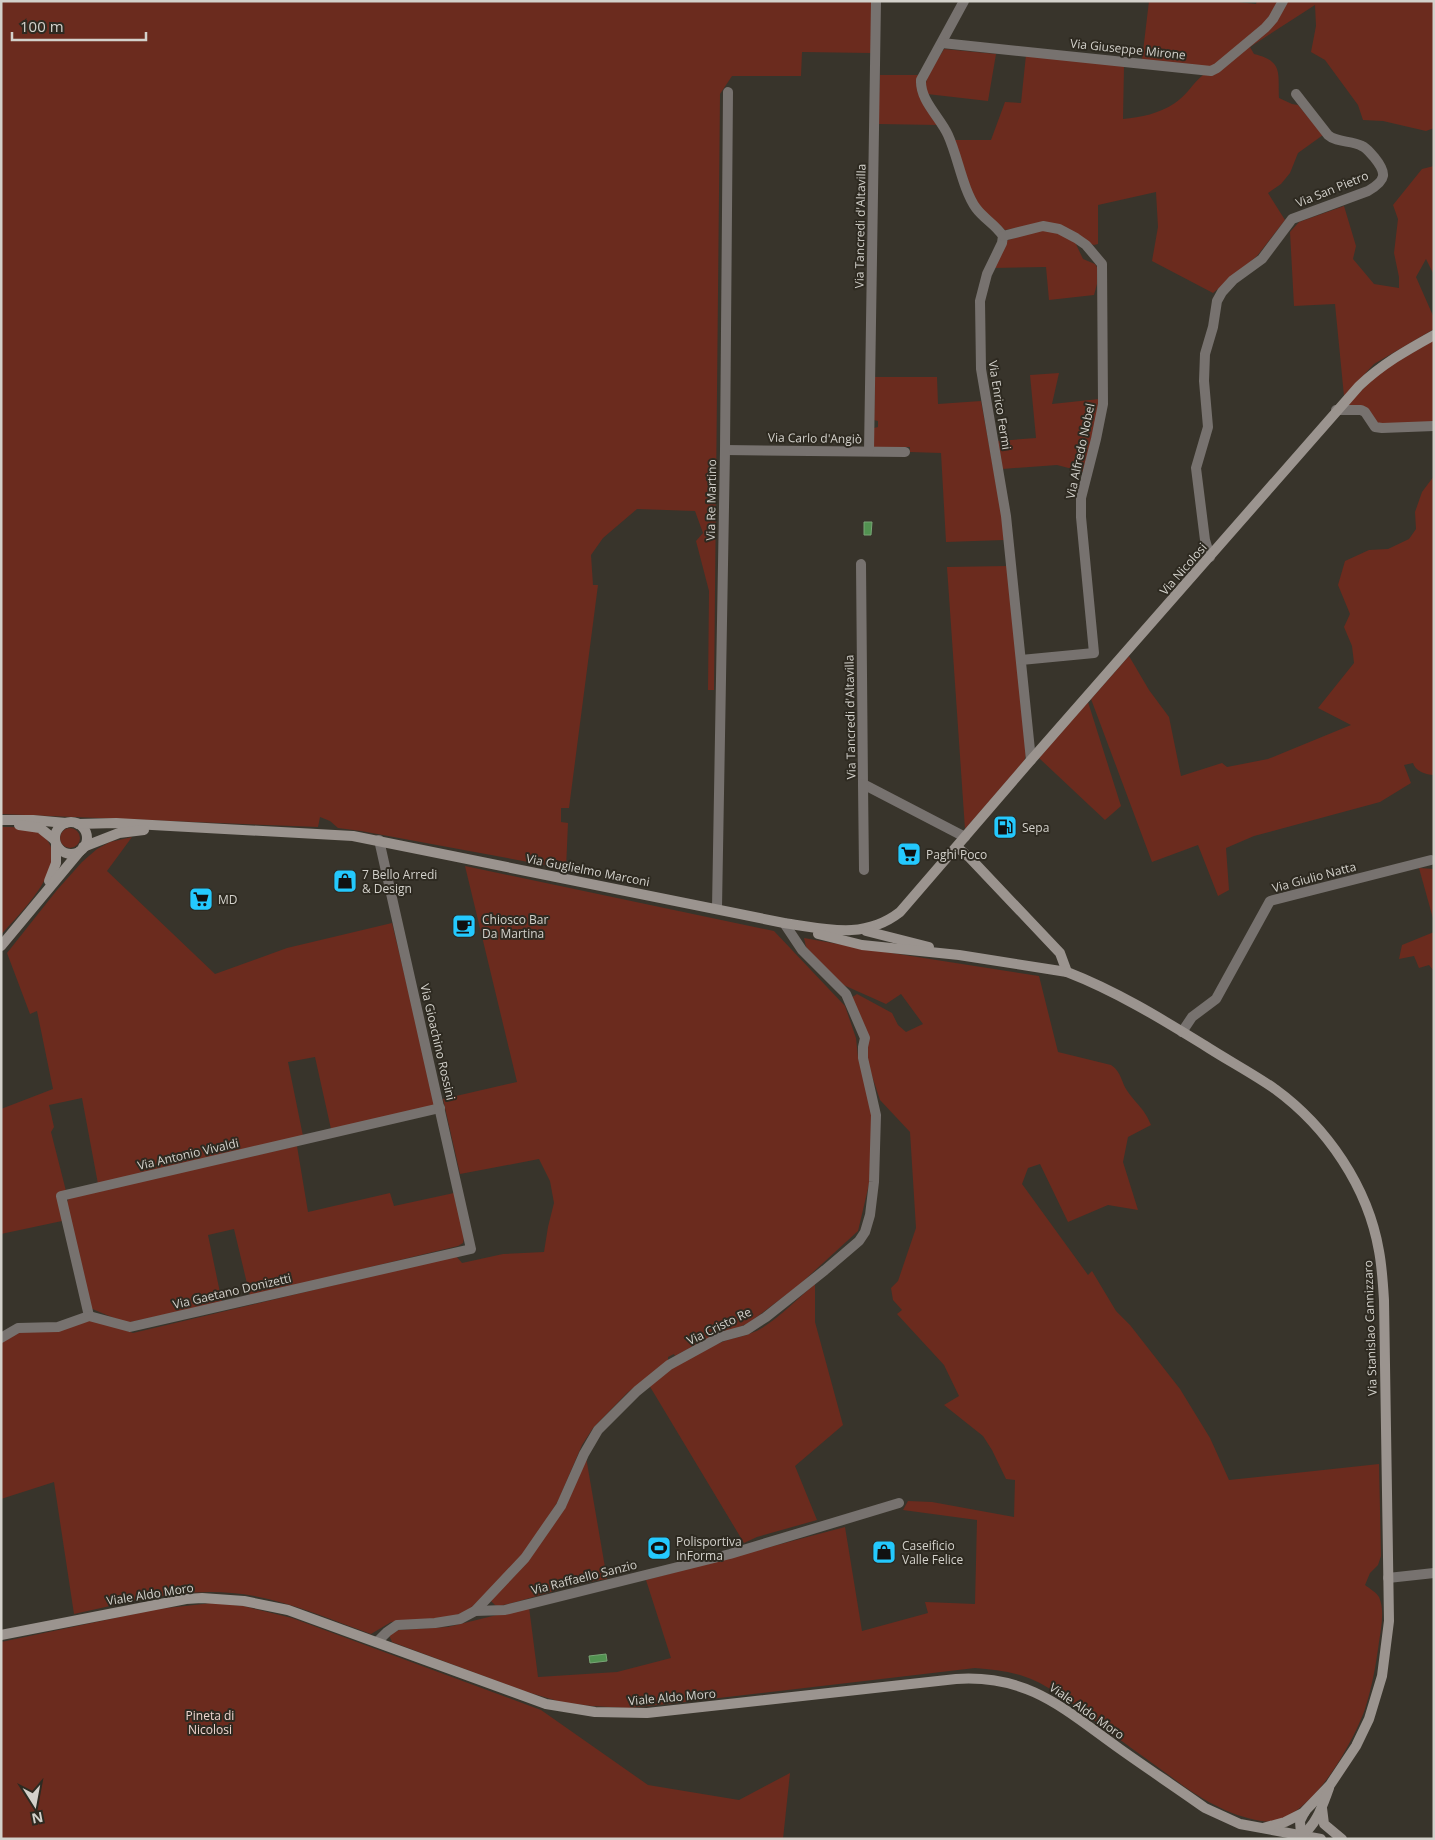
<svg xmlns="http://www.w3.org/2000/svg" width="1435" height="1840" viewBox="0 0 1435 1840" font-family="'Open Sans',sans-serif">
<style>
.green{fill:#6b2b1e}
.water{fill:#529251;stroke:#79a576}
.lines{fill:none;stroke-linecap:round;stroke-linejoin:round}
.street{stroke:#77726f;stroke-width:10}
.secondary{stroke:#9b948f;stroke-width:10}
.labels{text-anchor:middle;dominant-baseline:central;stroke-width:4;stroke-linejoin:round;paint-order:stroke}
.street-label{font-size:12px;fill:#d3d1cb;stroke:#2e2a21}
.poi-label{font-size:12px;fill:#d3d1cb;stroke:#2e2a21;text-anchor:start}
.park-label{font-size:12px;fill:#eed5cf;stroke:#2e2a21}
</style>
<rect width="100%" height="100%" fill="#38342b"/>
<g class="green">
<polygon points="1,1 872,1 871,53 802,52 801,76 732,76 720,94 714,690 708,690 709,591 696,541 703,533 695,511 637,509 603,538 591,555 593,585 598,585 569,808 561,808 561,822 568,823 566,869 361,831 338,828 330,821 320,817 318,827 1,814"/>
<polygon points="1149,1 1229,1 1256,4 1257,1 1280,1 1271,18 1213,67 1142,60"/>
<path d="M1286 1H1434V128L1426 131 1383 121 1363 120 1358 105 1325 60 1311 52 1316 26 1315 5 1250 47 1254 54C1283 61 1278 72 1279 98L1292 104 1298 105 1323 135 1298 153 1290 173 1281 184 1268 193 1285 220 1257 256 1213 293 1152 261 1158 227 1156 192 1098 205V244L1094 245 1026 226 1005 230C993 218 977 208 971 192 964 175 962 157 954 140H991L1005 102 1021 103 1026 55 1124 66 1123 119C1141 117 1159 114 1175 103 1186 96 1193 83 1203 75 1207 72 1213 71 1218 69Z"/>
<path d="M944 49 996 54 988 101 927 94C921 79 937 62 944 49Z"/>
<polygon points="880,75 919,75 917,82 918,93 938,125 878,124"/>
<polygon points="1434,166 1434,275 1426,259 1416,277 1434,318 1434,329 1374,364 1344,396 1335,304 1294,306 1290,232 1299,222 1344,206 1356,246 1353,259 1374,284 1399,288 1399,277 1394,253 1398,219 1393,205 1422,169"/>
<polygon points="1040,230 1053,231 1075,242 1083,259 1095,264 1098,269 1097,284 1094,295 1049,300 1046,267 992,268 1005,243 1008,240"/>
<polygon points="1434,340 1434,424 1384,426 1345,407 1377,375 1390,366"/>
<polygon points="1059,373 1052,404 1099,399 1098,409 1084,472 1057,465 1002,469 997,441 1036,438 1030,375"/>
<polygon points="875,377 937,377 938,404 981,401 1002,516 1004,540 946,542 941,453 910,452 910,447 874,447 874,428 878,427 878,421 874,420"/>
<path d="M1434 476V775C1426 775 1415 771 1413 763L1404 765 1411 783 1380 802 1254 836 1226 848 1229 890 1218 896 1198 845 1152 862 1091 699 1129 656 1149 690 1169 717 1181 776 1222 763 1227 767 1268 759 1351 725 1318 708 1354 663 1352 646 1344 627 1350 614 1338 585 1345 561 1369 550 1388 549 1409 539 1416 529 1415 512 1422 492Z"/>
<polygon points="1008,566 1026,755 1024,761 965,829 947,567"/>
<polygon points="1088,702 1121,806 1105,820 1039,758"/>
<path d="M1 827C11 827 26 827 36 831 36 831 42 835 42 835 75 861 19 914 1 935Z"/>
<circle cx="70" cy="838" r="10"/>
<polygon points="132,837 107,871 215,974 287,948 392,923 436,1105 331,1129 315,1057 288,1062 303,1136 98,1184 82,1098 49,1105 54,1127 51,1132 66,1191 62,1221 1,1234 1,1109 53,1089 37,1011 30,1014 7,953 57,890 82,862 97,849 110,842"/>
<path d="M465 866 774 931 845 1006 856 1038 858 1057 870 1096 873 1114 870 1180 858 1231 799 1285 749 1323 697 1344 675 1356 674 1354 668 1357V1361L627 1393 593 1428 582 1445 558 1501 535 1538 517 1562 469 1610 456 1615 433 1620 391 1622 371 1634C326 1618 281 1597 232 1593 179 1588 126 1603 74 1614L54 1482 1 1499V1343L20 1332 91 1319 133 1333 456 1256 462 1263 503 1254 544 1252 548 1227 554 1203 550 1181 539 1159 460 1174 443 1099 517 1082Z"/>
<polygon points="1419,868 1434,869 1434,922"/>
<polygon points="1434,932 1434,971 1429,965 1419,968 1414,956 1399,959 1402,945"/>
<path d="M804 938 866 949 1039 976 1058 1052 1111 1065C1122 1072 1121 1083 1128 1092 1138 1106 1144 1108 1151 1125L1128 1137 1123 1162 1138 1210 1108 1205 1068 1222 1040 1164 1028 1168 1022 1184 1088 1275 1092 1271 1116 1311 1130 1325 1180 1389 1210 1438 1229 1480 1379 1464 1381 1556 1378 1565 1370 1573 1365 1585C1370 1589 1376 1592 1379 1597 1385 1610 1381 1629 1379 1642 1376 1665 1372 1687 1365 1709 1352 1745 1307 1828 1261 1821 1226 1815 1198 1797 1170 1776 1144 1757 1117 1738 1091 1718 1069 1702 1047 1683 1020 1675 1006 1671 990 1669 975 1668L667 1704 628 1708 592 1706 561 1702 524 1691 392 1642 389 1635 399 1630 448 1627 529 1607 538 1677 617 1672 671 1658 646 1580 845 1527 862 1631 928 1613 925 1602 975 1604 977 1520 903 1510 908 1501 932 1502 1014 1517 1015 1480 1006 1479 992 1450 983 1436 944 1405 959 1396 944 1365 897 1314 902 1310 893 1300 891 1288 898 1281 916 1228 910 1132 880 1100 866 1058 851 998 857 994 892 1013 898 1025 906 1032 923 1024 901 994 886 1004 839 983 806 947Z"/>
<polygon points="297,1146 308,1212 390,1193 394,1206 454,1193 464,1238 463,1243 458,1246 250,1296 234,1229 208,1235 222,1302 126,1323 90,1308 66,1204 69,1198"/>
<path d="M815 1284V1322L843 1425 795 1466 817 1520 757 1537 744 1543 649 1385C671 1368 695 1352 722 1342 735 1337 749 1336 762 1328 780 1317 798 1298 815 1284Z"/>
<path d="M586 1457 607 1579C570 1584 535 1598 499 1606L495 1605 490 1600 527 1560Z"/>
<polygon points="212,1603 243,1606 292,1618 541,1710 648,1785 739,1800 790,1773 783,1839 1,1839 1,1642 158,1609"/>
</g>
<g class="water">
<polygon points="864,522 872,522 871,535 864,535"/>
<polygon points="606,1654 607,1661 590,1663 589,1656"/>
</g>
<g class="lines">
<g class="street">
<path d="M964 1 921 80C920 101 940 117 948 135 958 157 963 190 976 208 984 219 995 224 1003 236L1002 243 987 274 980 301 981 369 1006 516 1031 760"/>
<polyline points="942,43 1211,71 1217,68 1265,28 1273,19 1283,1"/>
<polyline points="1003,236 1043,226 1059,229 1076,238 1086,245 1102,264 1103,404 1096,439 1081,498 1081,517 1094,653 1021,660"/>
<polyline points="1336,410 1361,410 1365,412 1375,427 1382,428 1434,426"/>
<polyline points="725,450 905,452"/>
<polyline points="869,451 876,1"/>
<path d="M1210 557 1205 540 1196 468 1208 427 1204 381 1205 354 1213 327 1217 301 1222 292 1233 280 1262 259 1292 219 1368 191C1387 180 1387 173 1374 157 1370 153 1367 148 1362 146 1351 140 1337 143 1328 135L1296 94"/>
<polyline points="861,564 863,784 965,837"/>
<polyline points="863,784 864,870"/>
<polyline points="717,908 725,450 728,92"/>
<polyline points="1182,1032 1192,1017 1216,999 1270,901 1431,860"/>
<polyline points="89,1316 61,1196 440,1108"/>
<polyline points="1,1338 18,1328 58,1327 89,1316 130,1327 471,1249 379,840"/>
<polyline points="1388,1578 1434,1573"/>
<polyline points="475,1611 505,1610 730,1554 899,1503"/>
<polyline points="377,1642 387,1632 397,1625 435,1623 460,1619 475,1611 525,1558 561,1506 584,1454 598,1430 637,1391 669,1365 720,1337 746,1330 766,1317 825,1270 859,1241 865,1232 870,1215 874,1182 876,1115 863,1058 863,1047 865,1038 846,994 802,950 784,923"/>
</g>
<g class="secondary">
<polyline points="1,820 33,820 66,823"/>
<circle cx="71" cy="838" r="16"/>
<path d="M78 824 116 823 353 836 784 923C826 929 864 940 900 912L1031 760 1359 386C1382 364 1407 350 1434 335"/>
<polyline points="19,825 40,828 55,840"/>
<polyline points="83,847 119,833 144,830"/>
<path d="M957 847 970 858 1060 953 1067 972C1116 991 1160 1018 1204 1045 1227 1060 1252 1073 1275 1089 1327 1127 1368 1187 1379 1251 1382 1267 1383 1284 1384 1300L1389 1621 1382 1676 1369 1719 1356 1746 1330 1785 1305 1811 1300 1821 1301 1835"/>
<polyline points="49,881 56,863 56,845"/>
<polyline points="866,931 929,947"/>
<polyline points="818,934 862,945 959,955 1067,972"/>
<polyline points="1,946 80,851"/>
<path d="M1 1635 186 1599 202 1598 244 1601 288 1610 546 1704 595 1712 647 1713 956 1679C1029 1674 1065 1710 1120 1749 1148 1769 1177 1788 1205 1808L1240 1824 1321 1839"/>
<polyline points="1322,1808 1324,1824 1342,1839"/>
<polyline points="1263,1828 1285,1822 1305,1812"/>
<path d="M1301 1835C1316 1827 1323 1804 1329 1788"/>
</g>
</g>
<defs>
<g id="fuel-square" transform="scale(1.25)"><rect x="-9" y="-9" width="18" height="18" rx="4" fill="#24c9fe" stroke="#2e2a21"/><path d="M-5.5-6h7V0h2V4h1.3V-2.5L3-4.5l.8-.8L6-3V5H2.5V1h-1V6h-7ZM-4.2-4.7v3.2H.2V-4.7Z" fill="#111"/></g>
<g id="supermarket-square" transform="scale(1.25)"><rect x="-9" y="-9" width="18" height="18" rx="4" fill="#24c9fe" stroke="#2e2a21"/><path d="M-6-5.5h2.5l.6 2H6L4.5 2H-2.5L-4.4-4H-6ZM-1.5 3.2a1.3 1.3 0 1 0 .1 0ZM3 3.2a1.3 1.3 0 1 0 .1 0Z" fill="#111"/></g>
<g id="shop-square" transform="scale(1.25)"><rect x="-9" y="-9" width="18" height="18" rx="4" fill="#24c9fe" stroke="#2e2a21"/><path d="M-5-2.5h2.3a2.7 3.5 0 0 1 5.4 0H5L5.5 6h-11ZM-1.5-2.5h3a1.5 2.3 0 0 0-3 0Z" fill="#111"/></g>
<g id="cafe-square" transform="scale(1.25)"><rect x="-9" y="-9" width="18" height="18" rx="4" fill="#24c9fe" stroke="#2e2a21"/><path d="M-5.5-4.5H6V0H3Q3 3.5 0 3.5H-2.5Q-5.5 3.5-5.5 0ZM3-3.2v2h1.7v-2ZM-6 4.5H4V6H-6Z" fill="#111"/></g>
<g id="stadium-square" transform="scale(1.25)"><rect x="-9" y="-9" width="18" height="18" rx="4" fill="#24c9fe" stroke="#2e2a21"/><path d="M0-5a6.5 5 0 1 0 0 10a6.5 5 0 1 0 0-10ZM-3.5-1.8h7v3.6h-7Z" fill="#111"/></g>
</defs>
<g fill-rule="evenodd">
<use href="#fuel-square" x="1005" y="827"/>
<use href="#supermarket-square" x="909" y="854"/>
<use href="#shop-square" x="345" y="881"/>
<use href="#supermarket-square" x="201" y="899"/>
<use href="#cafe-square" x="464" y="926"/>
<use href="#stadium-square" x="659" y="1548"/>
<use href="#shop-square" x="884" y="1552"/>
</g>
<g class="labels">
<g class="street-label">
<text transform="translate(1128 49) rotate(6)">Via Giuseppe Mirone</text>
<text transform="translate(1332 189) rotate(-22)">Via San Pietro</text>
<text transform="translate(860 226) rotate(-89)">Via Tancredi d'Altavilla</text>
<text transform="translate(1000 405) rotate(81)">Via Enrico Fermi</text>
<text transform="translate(815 438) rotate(1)">Via Carlo d'Angiò</text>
<text transform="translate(1080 451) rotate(-78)">Via Alfredo Nobel</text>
<text transform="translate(711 500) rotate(-89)">Via Re Martino</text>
<text transform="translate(1183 569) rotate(-49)">Via Nicolosi</text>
<text transform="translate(850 717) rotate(-91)">Via Tancredi d'Altavilla</text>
<text transform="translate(588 870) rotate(11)">Via Guglielmo Marconi</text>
<text transform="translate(1314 877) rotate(-15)">Via Giulio Natta</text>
<text transform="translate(438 1042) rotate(77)">Via Gioachino Rossini</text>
<text transform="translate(188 1154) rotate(-13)">Via Antonio Vivaldi</text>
<text transform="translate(232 1291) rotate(-13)">Via Gaetano Donizetti</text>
<text transform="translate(719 1326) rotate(-26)">Via Cristo Re</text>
<text transform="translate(1370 1328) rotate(-92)">Via Stanislao Cannizzaro</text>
<text transform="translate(584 1577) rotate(-14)">Via Raffaello Sanzio</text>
<text transform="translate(150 1594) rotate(-9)">Viale Aldo Moro</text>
<text transform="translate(672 1697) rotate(-5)">Viale Aldo Moro</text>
<text transform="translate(1087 1711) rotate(35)">Viale Aldo Moro</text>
</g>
<g class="poi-label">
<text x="1022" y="827">Sepa</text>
<text x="926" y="854">Paghi Poco</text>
<text x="362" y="874">7 Bello Arredi<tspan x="362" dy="14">&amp; Design</tspan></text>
<text x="218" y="899">MD</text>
<text x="482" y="919">Chiosco Bar<tspan x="482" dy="14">Da Martina</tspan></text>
<text x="676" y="1541">Polisportiva<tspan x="676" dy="14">InForma</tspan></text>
<text x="902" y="1545">Caseificio<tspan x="902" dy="14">Valle Felice</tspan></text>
</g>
<g class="park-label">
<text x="210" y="1715">Pineta di<tspan x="210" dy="14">Nicolosi</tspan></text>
</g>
</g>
<rect width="1435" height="1840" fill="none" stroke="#d3d1cb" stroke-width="5"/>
<g transform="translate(35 1805) rotate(169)" stroke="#2e2a21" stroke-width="4" paint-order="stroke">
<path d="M0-4L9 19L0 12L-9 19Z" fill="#d3d1cb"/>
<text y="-8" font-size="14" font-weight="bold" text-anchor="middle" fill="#d3d1cb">N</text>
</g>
<path d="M12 32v8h134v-8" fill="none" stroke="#d3d1cb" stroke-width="2.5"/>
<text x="20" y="32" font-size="15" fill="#d3d1cb" stroke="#2e2a21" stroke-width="4" paint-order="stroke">100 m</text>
</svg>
